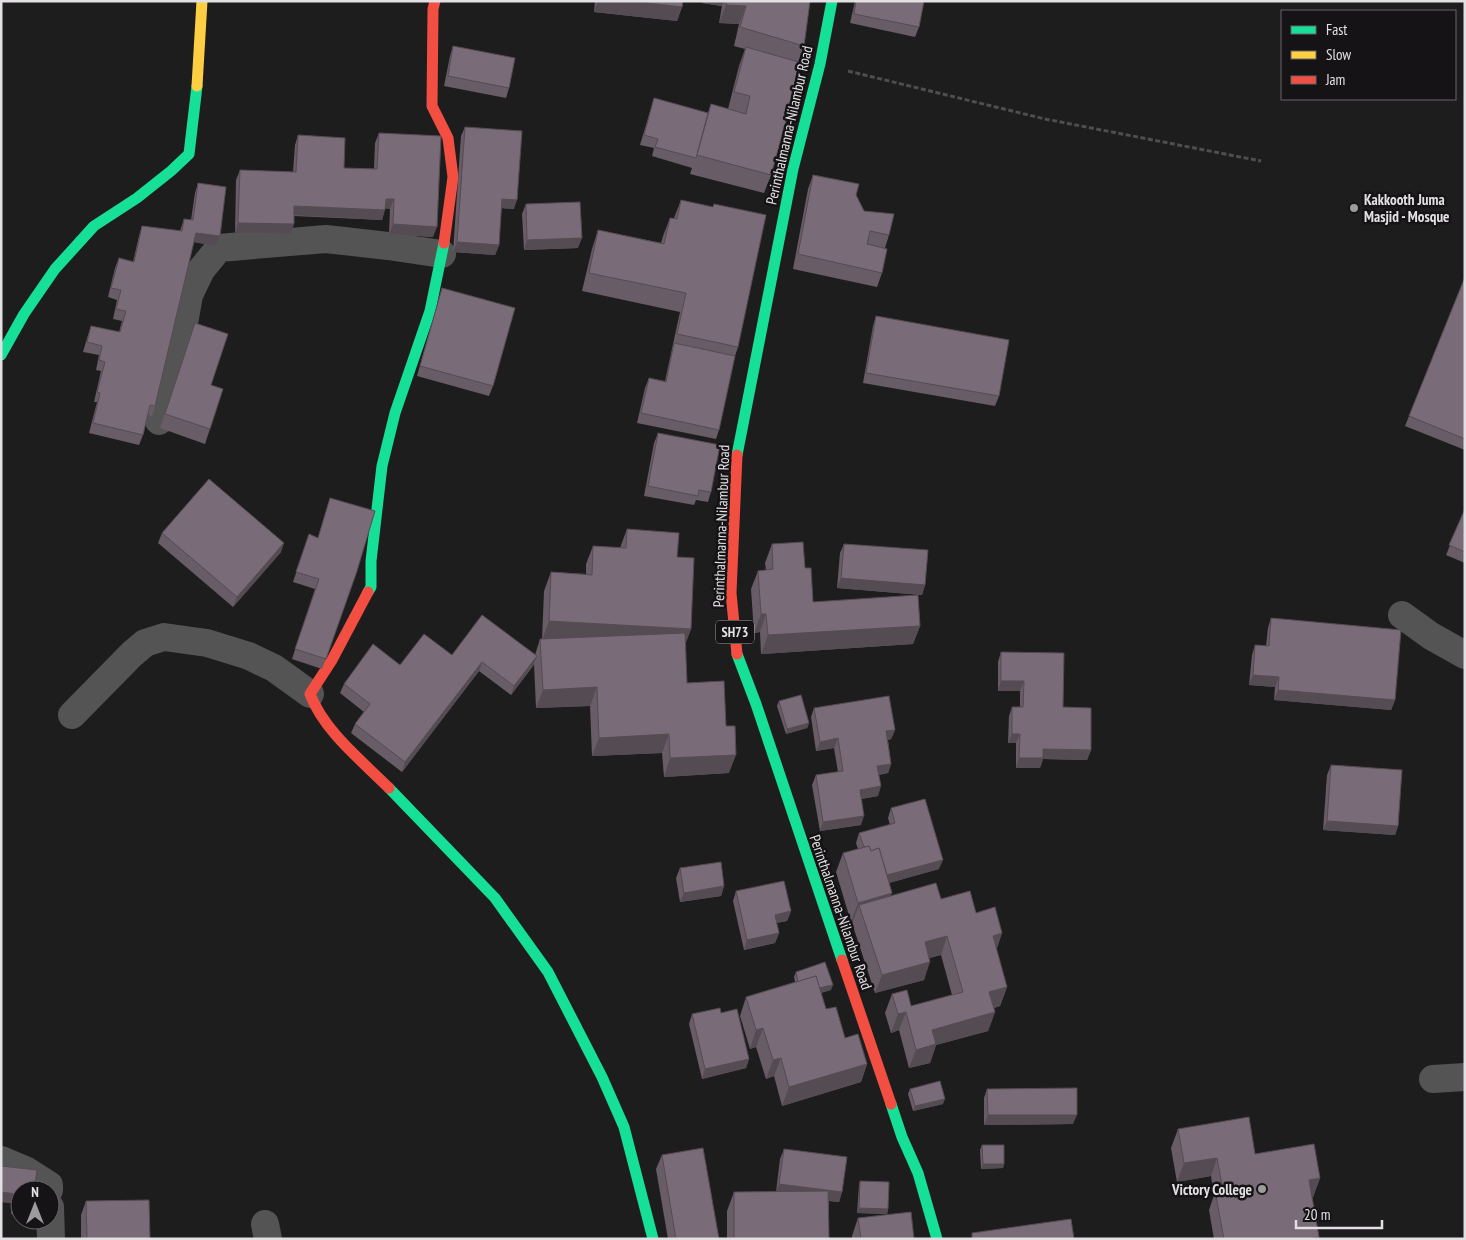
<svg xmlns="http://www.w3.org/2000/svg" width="1466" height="1240" viewBox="0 0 1466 1240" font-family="'PT Sans Narrow',sans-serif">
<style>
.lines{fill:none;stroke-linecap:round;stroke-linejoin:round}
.path{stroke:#4e4e4e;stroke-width:3;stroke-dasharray:5 2.5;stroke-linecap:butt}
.street{stroke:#545454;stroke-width:28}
.fast{stroke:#16e098;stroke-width:11}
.slow{stroke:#ffcf43;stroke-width:11}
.jam{stroke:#f24e42;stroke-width:11}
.wall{fill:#685c66}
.shaded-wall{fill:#554b53}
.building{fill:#796b77;stroke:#554b53}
.poi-dot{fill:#9d9c9d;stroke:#151315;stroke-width:2}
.labels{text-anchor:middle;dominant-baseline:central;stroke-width:5;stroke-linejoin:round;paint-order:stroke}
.shield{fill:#151315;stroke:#a4a2a4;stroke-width:1}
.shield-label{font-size:14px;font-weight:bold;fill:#e2e0e2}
.street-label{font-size:15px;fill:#e2e0e2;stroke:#151315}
.poi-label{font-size:15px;font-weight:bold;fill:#e2e0e2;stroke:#151315;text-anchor:start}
</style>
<rect width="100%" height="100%" fill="#1e1d1e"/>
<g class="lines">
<polyline class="path" points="848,71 1045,119 1261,161"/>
<g class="street">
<polyline points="159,421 183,329 189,295 201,270 219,248 326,239 388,246 442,254"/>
<polyline points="1402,615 1431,636 1465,655"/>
<polyline points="72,715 132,654 145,643 164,637 207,643 249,656 274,668 310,694"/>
<polyline points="1433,1079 1465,1077"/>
<polyline points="1,1160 27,1171 49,1185 49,1190"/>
<polyline points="50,1207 51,1239"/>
<polyline points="265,1224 268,1239"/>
</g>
<g class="fast">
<polyline points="1,355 24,314 55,269 94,226 137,198 171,171 189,154 197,86"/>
<polyline points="737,455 793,169 820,64 832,1"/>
<polyline points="368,592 371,587 371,561 382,466 395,413 430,311 444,243"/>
<polyline points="737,654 756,704 842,960"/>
<polyline points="389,788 495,898 548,972 602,1077 624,1127 653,1239"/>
<polyline points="891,1104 902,1137 918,1173 937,1239"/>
</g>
<polyline class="slow" points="197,86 202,1"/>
<g class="jam">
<polyline points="435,1 433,9 432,106 448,138 453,177 444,243"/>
<polyline points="737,455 731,593 737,654"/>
<path d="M368 592 332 660 310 694C324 731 361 760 389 788"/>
<polyline points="842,960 891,1104"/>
</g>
</g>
<g class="wall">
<polygon points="595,1 683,1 682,7 677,21 594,12"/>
<polygon points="703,1 810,1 804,46 798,62 771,175 764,193 690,174 692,168 652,156 654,148 640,145 654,98 708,113 711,104 728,109 739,66 745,49 734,46 739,24 719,23 722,6 702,3"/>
<polygon points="855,1 924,1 919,27 915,37 850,23"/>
<polygon points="453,46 509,88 506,98 444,86 450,56"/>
<polygon points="465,127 514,209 501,208 499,245 495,255 453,252 461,136"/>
<polygon points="379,133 433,237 389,234 390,209 385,208 382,220 294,216 291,234 235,233 236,180 240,170 293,172 295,145 298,135 344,168 374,169 375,143"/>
<polygon points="813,175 856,195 864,211 889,235 885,248 882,273 877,287 793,269 808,189"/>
<polygon points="198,183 216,246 194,242 155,406 152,416 147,415 143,435 139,445 89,433 97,402 94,402 101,371 96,370 99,355 83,352 88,335 91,326 119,332 122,321 113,319 117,300 108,297 115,268 119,258 133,262 139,236 142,226 180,231 184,219 191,220 195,193"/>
<polygon points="681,200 738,347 735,356 719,430 716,439 637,423 645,388 649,378 665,381 680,312 582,291 592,249 598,230 661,243 663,236 670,218 674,218"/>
<polygon points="526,204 578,248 524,250 522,214"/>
<polygon points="1465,277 1465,450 1405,426"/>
<polygon points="442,288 493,386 489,396 417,376 439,298"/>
<polygon points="876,316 999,396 995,406 863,383 873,326"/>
<polygon points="195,323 211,385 210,429 205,444 160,428"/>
<polygon points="658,433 711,492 708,502 696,500 694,505 644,496 654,443"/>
<polygon points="330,498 357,571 322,669 292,659 315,589 293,582 309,534 318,538"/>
<polygon points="1465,509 1465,563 1446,555"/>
<polygon points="627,529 677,557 691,629 685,644 687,683 726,726 729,773 664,777 662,753 592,756 590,706 536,708 534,664 533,666 511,695 479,671 402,772 351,733 355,724 364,712 340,693 344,684 400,665 452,655 535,655 540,639 542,639 544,591 551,572 586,574 586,564 593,546 620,548"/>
<polygon points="162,533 281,552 233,607 158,543"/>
<polygon points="772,544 805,568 813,602 920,626 913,644 761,654 760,632 754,633 751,589 758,571 766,570 765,563"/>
<polygon points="844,544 925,585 922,595 837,588 840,553"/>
<polygon points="1271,618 1395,700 1391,710 1274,700 1275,687 1249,685 1252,655 1255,645 1266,646 1268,628"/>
<polygon points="1001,652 1063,707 1091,750 1087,760 1043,759 1040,768 1016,768 1016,743 1008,743 1009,716 1012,707 1020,707 1020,691 998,691 998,662"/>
<polygon points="779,701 809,723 807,728 786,734 777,706"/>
<polygon points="814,708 895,730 891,739 888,740 891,764 888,773 879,775 878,796 861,799 861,825 820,831 812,785 816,775 838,772 834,748 816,751 811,717"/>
<polygon points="1331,765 1398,826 1395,835 1323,830 1327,775"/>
<polygon points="891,808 939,869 889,883 891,896 941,899 976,913 1002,933 996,949 1007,987 1000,1006 994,1008 995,1012 988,1031 936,1045 930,1063 909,1068 899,1030 891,1033 885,1013 892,994 911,1006 952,995 941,955 929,958 924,980 875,993 852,923 853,921 851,922 836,872 843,853 858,849 856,843 859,833 890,825 888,818"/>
<polygon points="680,868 724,886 721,896 680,902 676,878"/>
<polygon points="736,891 791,911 787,921 776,923 779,933 775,943 744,950 733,901"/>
<polygon points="796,972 831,990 821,993 826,1009 845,1038 867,1064 861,1082 782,1106 774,1076 766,1079 756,1047 750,1049 740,1016 746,997 795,982 794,977"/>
<polygon points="721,1013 749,1059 746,1068 702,1079 689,1024 692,1014"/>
<polygon points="910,1089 943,1104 913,1111 908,1094"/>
<polygon points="987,1089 1073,1124 984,1125 984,1098"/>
<polygon points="1178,1129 1255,1154 1320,1178 1313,1197 1312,1197 1319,1237 1318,1239 1214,1239 1209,1210 1214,1195 1211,1176 1177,1182 1171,1148"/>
<polygon points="982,1145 1004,1164 1003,1168 981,1169 980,1150"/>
<polygon points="784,1149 842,1192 839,1202 829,1201 829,1239 727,1239 727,1211 734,1192 776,1192 780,1159"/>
<polygon points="662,1155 719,1239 668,1239 656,1169"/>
<polygon points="1,1166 20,1190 20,1216 11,1214 12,1203 1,1202"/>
<polygon points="860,1181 888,1209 887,1214 857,1213 859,1186"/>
<polygon points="86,1201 150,1239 81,1239 81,1215"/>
<polygon points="858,1218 914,1239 852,1239 852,1236"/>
</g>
<g class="shaded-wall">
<polygon points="598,1 631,1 682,7 677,21 594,12"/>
<polygon points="703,1 724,1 722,6 702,3"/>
<polygon points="726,5 746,6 739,24 719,23"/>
<polygon points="386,199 394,199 390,209 383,208"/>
<polygon points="502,199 517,200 514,209 499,208"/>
<polygon points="294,206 385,210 382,220 291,215"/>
<polygon points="238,223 294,224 291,234 235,233"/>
<polygon points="393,224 437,227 433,237 389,234"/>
<polygon points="196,233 220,236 216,246 193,242"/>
<polygon points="582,238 578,248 524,250 527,240"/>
<polygon points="457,242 499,245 495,255 453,252"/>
<polygon points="284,543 281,552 233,607 237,597"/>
<polygon points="841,578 925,585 922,595 837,588"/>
<polygon points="761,614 766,614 760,632 754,633"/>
<polygon points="549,621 691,629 684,648 542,640"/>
<polygon points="920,626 913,644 761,654 768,635"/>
<polygon points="537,656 533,666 511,695 514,686"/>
<polygon points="482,662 479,671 402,772 405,762"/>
<polygon points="1253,675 1279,677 1275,687 1249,685"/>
<polygon points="1001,681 1024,681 1020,691 998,691"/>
<polygon points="597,687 590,706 536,708 543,690"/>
<polygon points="1278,690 1395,700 1391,710 1274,700"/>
<polygon points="809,723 807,728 786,734 787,729"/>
<polygon points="895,730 891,739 883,741 886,731"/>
<polygon points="669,734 662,753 592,756 599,738"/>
<polygon points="1012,734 1020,734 1016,743 1008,743"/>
<polygon points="838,738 834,748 816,751 820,742"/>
<polygon points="1043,749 1091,750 1087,760 1043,759 1040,768 1016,768 1019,758"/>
<polygon points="736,755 729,773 664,777 670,758"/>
<polygon points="891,764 888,773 874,775 877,766"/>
<polygon points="881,786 878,796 856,800 860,790"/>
<polygon points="864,816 861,825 820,831 823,822"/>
<polygon points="1327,821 1398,826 1395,835 1323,830"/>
<polygon points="943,860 939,869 878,886 882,876"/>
<polygon points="724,886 721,896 680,902 684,893"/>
<polygon points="892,893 885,911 859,905 853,921 851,922 858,903"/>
<polygon points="791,911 787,921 771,924 775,915"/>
<polygon points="779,933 775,943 744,950 747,940"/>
<polygon points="1002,933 996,952 993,936"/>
<polygon points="947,936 941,955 918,961 925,942"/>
<polygon points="930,962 924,980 875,993 882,975"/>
<polygon points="833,985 831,990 798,998 800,993"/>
<polygon points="1007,987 1000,1006 983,1011 989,992"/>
<polygon points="906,1012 899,1030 891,1033 898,1014"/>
<polygon points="995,1012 988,1031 936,1045 930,1063 909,1068 916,1050 932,1030"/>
<polygon points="763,1028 756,1047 750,1049 756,1030"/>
<polygon points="781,1058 774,1076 766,1079 773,1060"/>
<polygon points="749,1059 746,1068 702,1079 705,1069"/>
<polygon points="867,1064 861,1082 782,1106 789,1087"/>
<polygon points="945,1099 943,1104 913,1111 915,1106"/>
<polygon points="988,1115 1077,1115 1073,1124 984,1125"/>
<polygon points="1217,1158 1211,1176 1177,1182 1184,1163"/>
<polygon points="983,1164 1004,1164 1003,1168 981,1169"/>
<polygon points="1320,1178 1313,1197 1302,1199 1309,1180"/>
<polygon points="779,1184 842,1192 839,1202 775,1194"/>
<polygon points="1,1192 16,1194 12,1203 1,1202"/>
<polygon points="14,1205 20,1206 20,1216 11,1214"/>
<polygon points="859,1208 888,1209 887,1214 857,1213"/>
</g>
<g class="building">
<polygon points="631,1 683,1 682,7"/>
<polygon points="727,1 810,1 804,46 740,27 746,6 726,5"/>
<polygon points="856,1 924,1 919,27 854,14"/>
<polygon points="453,46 515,58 509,88 448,76"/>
<polygon points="746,47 802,63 771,175 697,155 711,104 746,114 750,96 734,92"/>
<polygon points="654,98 708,113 696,158 655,147 658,139 644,135"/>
<polygon points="465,127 522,131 517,200 502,199 499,245 457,242"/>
<polygon points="379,133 441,136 437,227 393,224 394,199 386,199 385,210 294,206 294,224 238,223 240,170 296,172 298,135 345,138 344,168 377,169"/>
<polygon points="813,175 859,184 856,195 864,211 894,214 889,235 870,231 867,244 887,249 882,273 798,254"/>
<polygon points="198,183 226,187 220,236 196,233 155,406 150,405 143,435 93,423 100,393 97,392 105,362 99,360 102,346 87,342 91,326 120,332 126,311 116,309 121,290 111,288 119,258 134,262 142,226 182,231 184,219 193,220"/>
<polygon points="681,200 713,207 714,204 766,215 738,347 677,334 686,293 589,273 598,230 664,244 670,218 677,219"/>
<polygon points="580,202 582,238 527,240 526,204"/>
<polygon points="1465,277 1465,439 1409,416"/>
<polygon points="442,288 515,308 493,386 420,366"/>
<polygon points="876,316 1009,340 999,396 866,373"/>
<polygon points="195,323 228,334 211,385 223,389 210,429 165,414"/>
<polygon points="674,343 735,356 719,430 641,413 649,378 666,382"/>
<polygon points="658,433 720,445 711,492 699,490 698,496 648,486"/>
<polygon points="209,479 284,543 237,597 162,533"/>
<polygon points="330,498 375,511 357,571 326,659 295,649 319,579 296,572 309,534 318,538"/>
<polygon points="1465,509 1465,552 1449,545"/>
<polygon points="627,529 679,533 677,557 694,558 691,629 549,621 551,572 592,575 593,546 626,548"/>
<polygon points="803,542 805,568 811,568 813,602 918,595 920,626 768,635 766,614 761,614 758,571 773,569 772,544"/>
<polygon points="844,544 928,550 925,585 841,578"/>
<polygon points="482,615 537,656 514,686 482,662 405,762 355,724 370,704 344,684 373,644 400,665 424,634 452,655"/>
<polygon points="1271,618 1401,630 1395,700 1278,690 1279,677 1253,675 1255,645 1269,646"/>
<polygon points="685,633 687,683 724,681 726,726 735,726 736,755 670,758 669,734 599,738 597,687 543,690 540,639"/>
<polygon points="1001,652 1064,653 1063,707 1091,708 1091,750 1043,749 1043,758 1019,758 1020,734 1012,734 1012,707 1023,707 1024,681 1001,681"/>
<polygon points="801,695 809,723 787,729 779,701"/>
<polygon points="889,696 895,730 886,731 891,764 877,766 881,786 860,790 864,816 823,822 816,775 843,771 838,738 820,742 814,708"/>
<polygon points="1331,765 1402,770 1398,826 1327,821"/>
<polygon points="925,799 943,860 887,875 879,848 871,851 869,846 864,847 859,833 895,823 891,808"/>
<polygon points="869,846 871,851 879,848 892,893 858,903 843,853"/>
<polygon points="721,862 724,886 684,893 680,868"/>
<polygon points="784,881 791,911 775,915 779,933 747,940 736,891"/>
<polygon points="936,883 941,899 970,891 976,913 995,907 1002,933 993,936 1007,987 989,992 995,1012 932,1030 936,1044 916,1050 906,1012 898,1014 892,994 907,990 911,1006 963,992 947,936 925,942 930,962 882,975 859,905"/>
<polygon points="825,962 833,985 819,988 816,976 798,982 796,972"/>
<polygon points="816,976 826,1009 836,1007 845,1038 858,1034 867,1064 789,1087 781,1058 773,1060 763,1028 756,1030 746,997"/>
<polygon points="720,1008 721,1013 737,1009 749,1059 705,1069 692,1014"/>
<polygon points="940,1081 945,1099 915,1106 910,1089"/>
<polygon points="1077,1088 1077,1115 988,1115 987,1089"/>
<polygon points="1249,1117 1255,1154 1314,1144 1320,1178 1309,1180 1319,1237 1307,1239 1224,1239 1215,1191 1223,1190 1217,1158 1184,1163 1178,1129"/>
<polygon points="982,1145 1004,1145 1004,1164 983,1164"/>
<polygon points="703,1148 719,1239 676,1239 662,1155"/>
<polygon points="784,1149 847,1157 842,1192 779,1184"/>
<polygon points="1,1166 37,1170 34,1190 20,1190 20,1206 14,1205 16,1194 1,1192"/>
<polygon points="860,1181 889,1182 888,1209 859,1208"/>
<polygon points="828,1191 829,1239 734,1239 734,1192"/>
<polygon points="149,1200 150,1239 87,1239 86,1201"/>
<polygon points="911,1212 914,1239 861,1239 858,1218"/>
<polygon points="1071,1219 1074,1239 972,1239 972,1233"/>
</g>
<g class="poi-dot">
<circle cx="1354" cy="208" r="5"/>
<circle cx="1262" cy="1189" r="5"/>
</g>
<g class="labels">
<rect class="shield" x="716" y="620.5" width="38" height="23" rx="4"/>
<g class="shield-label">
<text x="735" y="632">SH73</text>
</g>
<g class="street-label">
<text transform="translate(789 125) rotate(-77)">Perinthalmanna-Nilambur Road</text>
<text transform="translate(721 526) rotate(-88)">Perinthalmanna-Nilambur Road</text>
<text transform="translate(841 912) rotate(71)">Perinthalmanna-Nilambur Road</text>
</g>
<g class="poi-label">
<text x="1364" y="199">Kakkooth Juma<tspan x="1364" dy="17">Masjid - Mosque</tspan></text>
<text x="1252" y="1189" text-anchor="end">Victory College</text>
</g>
</g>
<rect width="1466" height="1240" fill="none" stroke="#e2e0e2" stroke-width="5"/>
<rect x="1281" y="10" width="175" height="90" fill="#151315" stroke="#676567"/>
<rect x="1291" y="26" width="25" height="8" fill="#16e098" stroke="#676567"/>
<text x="1326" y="35" font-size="15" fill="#e2e0e2">Fast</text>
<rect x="1291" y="51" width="25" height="8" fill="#ffcf43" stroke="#676567"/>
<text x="1326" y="60" font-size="15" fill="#e2e0e2">Slow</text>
<rect x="1291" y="76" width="25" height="8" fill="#f24e42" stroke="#676567"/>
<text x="1326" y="85" font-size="15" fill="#e2e0e2">Jam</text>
<g transform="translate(35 1205)"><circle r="24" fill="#151315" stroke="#676567"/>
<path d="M0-4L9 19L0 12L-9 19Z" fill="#9d9c9d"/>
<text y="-8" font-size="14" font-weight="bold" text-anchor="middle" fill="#e2e0e2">N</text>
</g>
<path d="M1296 1220v8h86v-8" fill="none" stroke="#e2e0e2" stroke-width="2.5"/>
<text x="1304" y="1220" font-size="15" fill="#e2e0e2" stroke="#151315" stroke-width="4" paint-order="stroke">20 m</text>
</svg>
